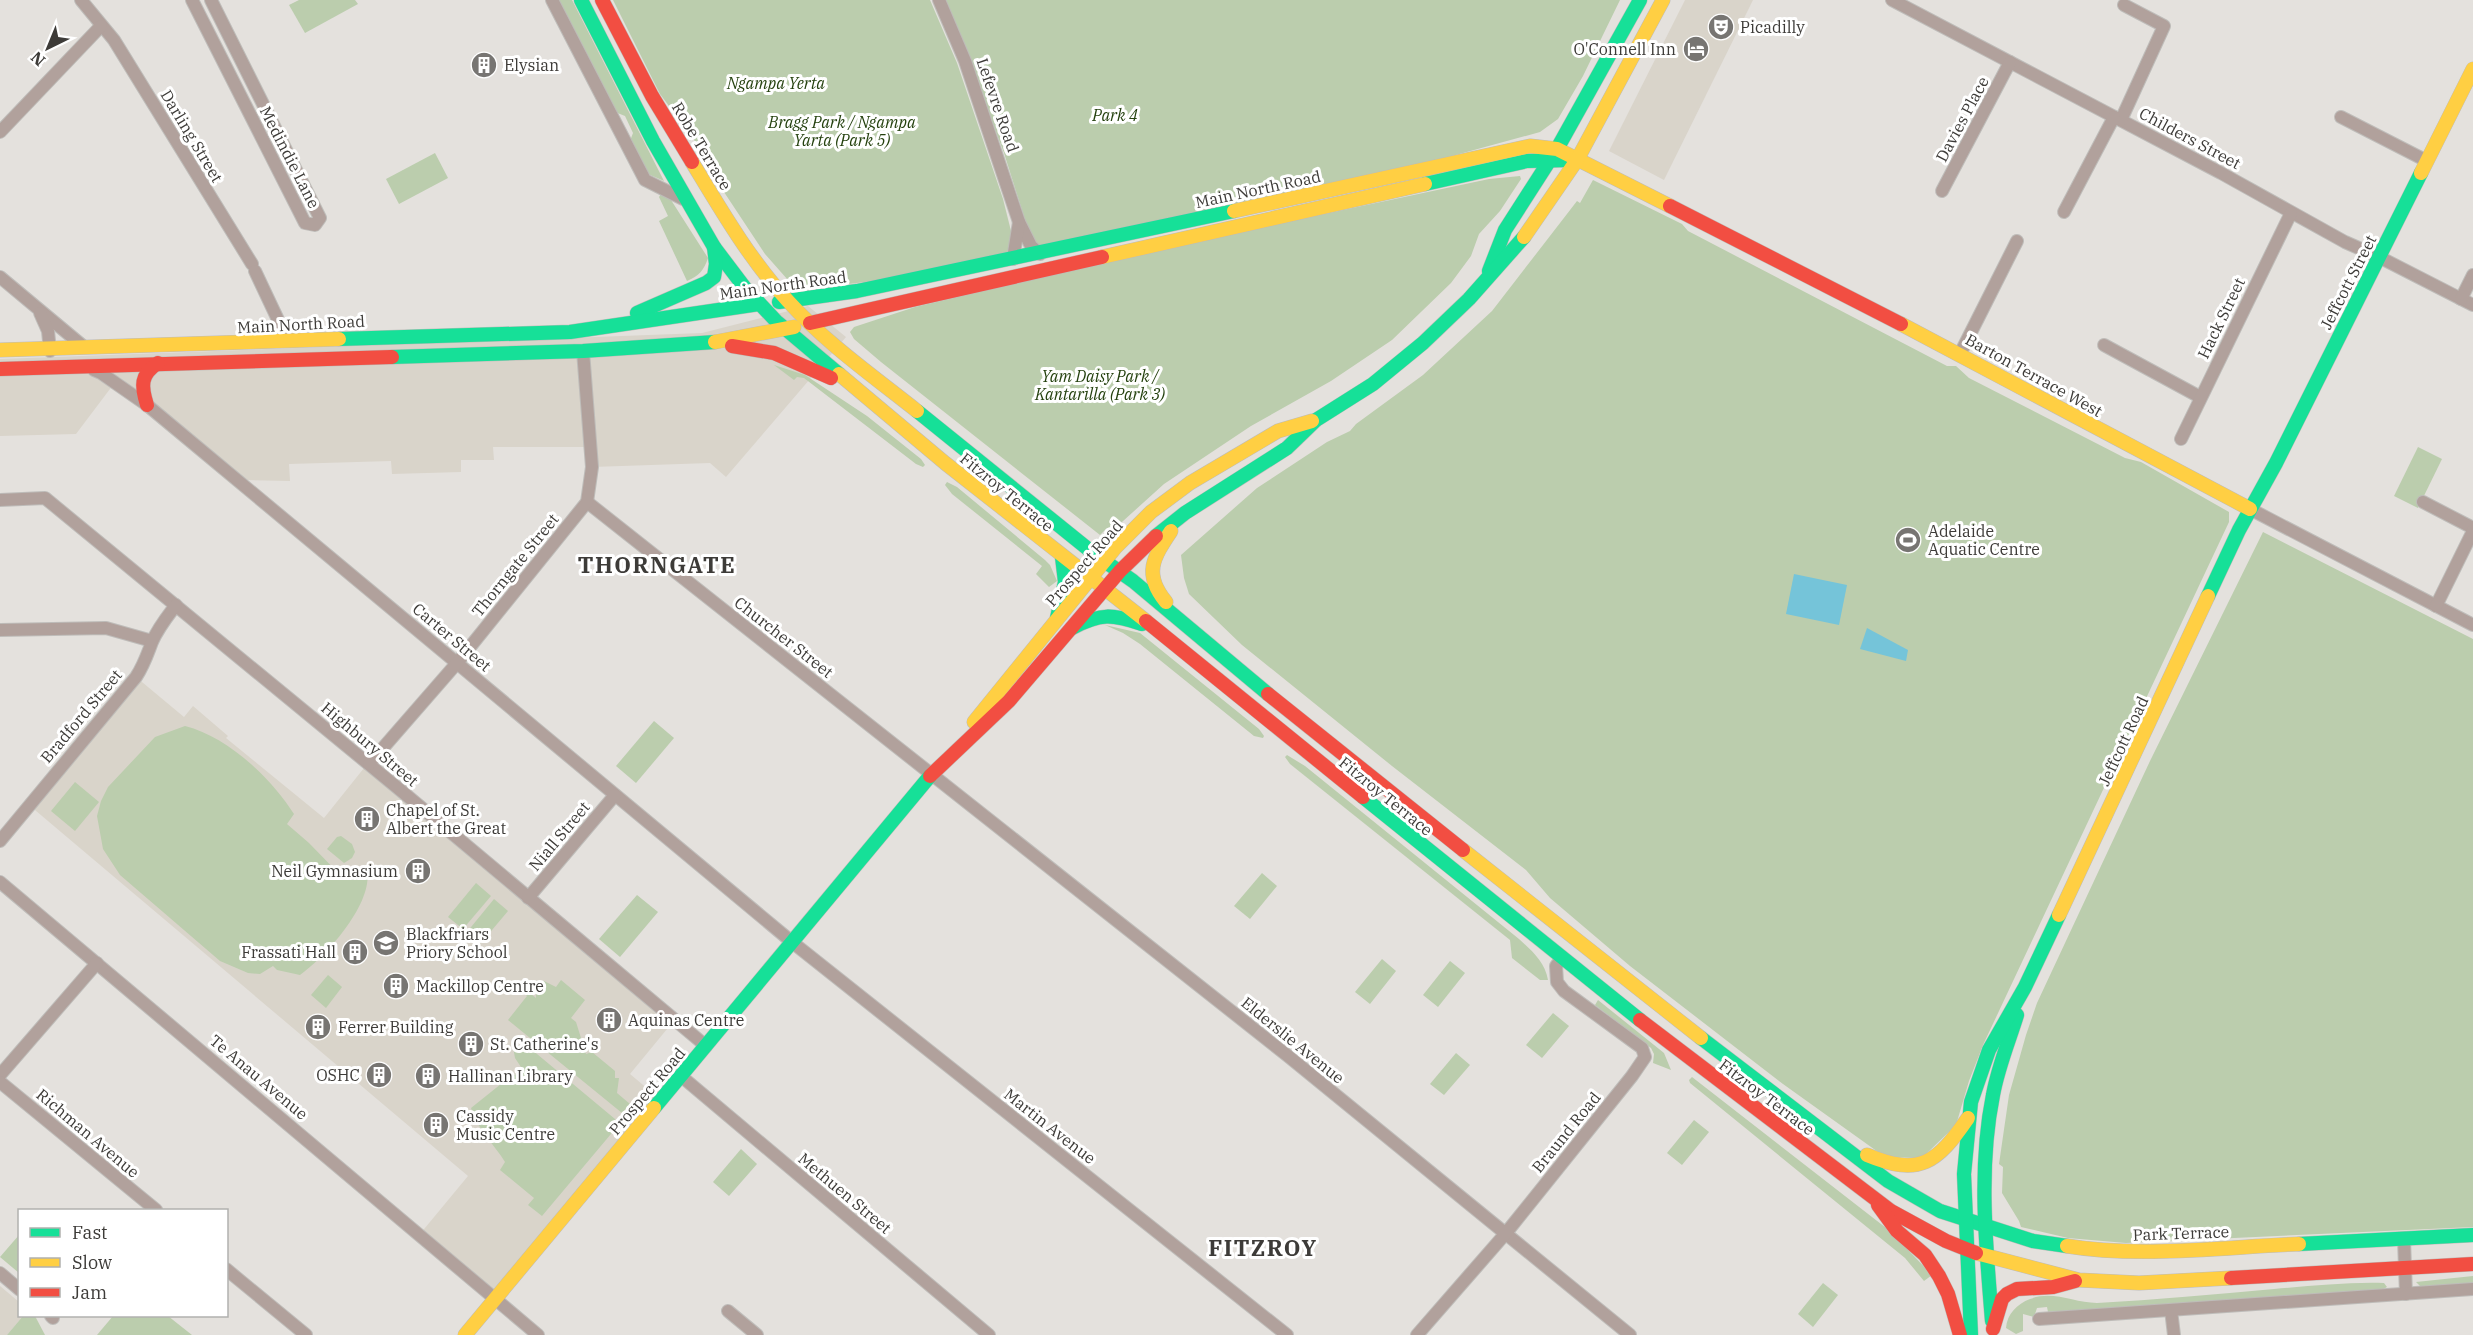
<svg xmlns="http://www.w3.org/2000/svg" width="2473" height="1335" viewBox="0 0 2473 1335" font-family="'IBM Plex Serif',serif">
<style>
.built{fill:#d9d4ca}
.green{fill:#bbcdad}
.water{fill:#75c4d9}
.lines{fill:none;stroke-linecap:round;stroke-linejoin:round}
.street-casing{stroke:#bebcb9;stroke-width:14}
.fast-casing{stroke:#bebcb9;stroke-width:15}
.slow-casing{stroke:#bebcb9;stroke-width:15}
.jam-casing{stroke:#bebcb9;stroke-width:15}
.street{stroke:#b1a19c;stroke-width:12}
.fast{stroke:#16e098;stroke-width:14}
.slow{stroke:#ffcf43;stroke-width:14}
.jam{stroke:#f24e42;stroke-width:14}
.labels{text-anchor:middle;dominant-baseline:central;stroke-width:6;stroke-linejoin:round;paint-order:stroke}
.poi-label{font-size:16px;fill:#3d3b38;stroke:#fff;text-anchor:start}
.park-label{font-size:16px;font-style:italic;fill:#24410e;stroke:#fff}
.street-label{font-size:16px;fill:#3d3b38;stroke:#fff}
.district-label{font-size:22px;font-weight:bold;letter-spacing:1.5px;fill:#3d3b38;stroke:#fff}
</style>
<rect width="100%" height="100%" fill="#e4e1dd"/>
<g class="built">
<polygon points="1685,0 1753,0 1664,180 1609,151"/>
<polygon points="808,306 846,337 726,477 710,463 592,467 589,447 493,447 494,460 461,460 461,472 392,474 391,461 289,464 290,481 245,480 119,377 76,434 0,436 0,359 702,333"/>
<polygon points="136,677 184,717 193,706 228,736 226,738 324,818 368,763 672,1023 630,1074 661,1100 496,1299 420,1234 468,1176 29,805"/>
<polygon points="0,1286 19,1302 20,1316 23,1316 7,1335 0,1335"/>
</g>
<g class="green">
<polygon points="299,0 355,0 358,4 305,33 289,5"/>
<polygon points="558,0 572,0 664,181 648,174 630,141 633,133 625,116 615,112"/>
<polygon points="613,0 930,0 957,63 1003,199 1012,235 1010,247 1004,256 881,280 801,290 795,288 765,254 724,192 693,138 660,94"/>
<polygon points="945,0 1620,0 1583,76 1558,119 1540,132 1361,181 1040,249 1033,245 1004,153"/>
<polygon points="435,153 448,178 399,204 386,179"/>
<polygon points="1520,176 1521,179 1500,211 1479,234 1471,256 1451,283 1392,340 1331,381 1251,426 1164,484 1112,531 1107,528 1100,535 881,362 854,339 850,332 854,327 915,307 1183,244 1489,179"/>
<polygon points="1593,180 1682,224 1688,231 1947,366 1956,366 1969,378 2125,458 2141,462 2229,512 2229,522 1983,1045 1969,1081 1956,1125 1922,1158 1885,1157 1783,1084 1630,966 1550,898 1526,870 1392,766 1242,645 1189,594 1184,578 1181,555 1257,488 1327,442 1350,431 1356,424 1423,375 1492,311 1577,201 1580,203"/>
<path d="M661 194 667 196 671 200 708 258C704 270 699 276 687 281L659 221 668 216 659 197Z"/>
<polygon points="774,365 805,375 867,416 921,459 925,465 923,467 916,464 804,378 797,377 794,380"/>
<polygon points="2418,447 2442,459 2418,508 2394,496"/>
<polygon points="947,482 957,487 1045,560 1050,565 1057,581 1049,587 1036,574 1042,566 952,494 945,485"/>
<polygon points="2263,532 2473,639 2473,1227 2126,1243 2068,1238 2021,1227 2019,1221 2002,1193 2003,1167 1999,1164 2009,1095 2026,1035 2037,1003 2150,761"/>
<polygon points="1105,625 1140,633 1259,729 1264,736 1263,738 1254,736 1140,644 1123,633"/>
<polygon points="654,721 674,738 636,783 616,766"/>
<path d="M185 726C228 737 270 777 294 814L287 824 309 843 345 880 365 865C380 897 325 958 300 975L277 970 273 966 260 974 248 973 220 961 120 875 103 849 97 816 101 801 108 787 155 737Z"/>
<path d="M1287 755 1305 766 1519 939C1532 951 1545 962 1548 980H1540L1512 958 1510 940 1290 764 1285 757Z"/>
<polygon points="75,782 99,802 75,831 51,811"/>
<polygon points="341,836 352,844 355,852 352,858 344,863 327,849 337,837"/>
<polygon points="1262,873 1277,886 1250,919 1234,906"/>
<polygon points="476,883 491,896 463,929 448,917"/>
<polygon points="637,895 658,912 620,957 599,939"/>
<polygon points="494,899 508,911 481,943 467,932"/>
<polygon points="1382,959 1396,971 1370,1004 1355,992"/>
<polygon points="1450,961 1465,973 1438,1007 1423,995"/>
<polygon points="328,975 342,987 326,1008 311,995"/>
<polygon points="561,980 585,1000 571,1018 576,1022 586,1054 592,1052 615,1071 615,1078 619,1078 617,1093 630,1104 622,1113 508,1020 527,996 525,994 527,991 536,998 536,991 532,986 544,981 556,987"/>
<polygon points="1598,1000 1664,1053 1671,1070 1653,1063 1654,1054 1651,1048 1595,1005"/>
<polygon points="1553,1013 1569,1026 1542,1058 1526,1045"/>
<path d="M522 1045 531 1049 615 1119 616 1128 542 1216 528 1205 534 1198 500 1170 505 1162C494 1144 477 1129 471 1108L511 1076 520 1073 521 1067 515 1058 513 1047Z"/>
<polygon points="1456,1053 1470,1065 1444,1095 1430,1084"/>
<polygon points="1692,1077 1890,1231 1932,1275 1924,1281 1905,1258 1690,1083 1689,1080"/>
<polygon points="1694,1120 1709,1132 1682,1165 1667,1153"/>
<polygon points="741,1149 757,1164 729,1196 713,1182"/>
<polygon points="19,1235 19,1273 0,1257"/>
<polygon points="2473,1276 2473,1285 2421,1287 2416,1282"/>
<polygon points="1823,1283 1838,1295 1813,1327 1798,1314"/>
<path d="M2384 1283 2387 1287 2382 1290 2048 1312 2047 1307 2037 1308 2034 1317 2023 1314V1331L2016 1334 2006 1328C2007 1314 2017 1304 2030 1299 2053 1290 2074 1303 2097 1303 2156 1300 2215 1294 2274 1289 2311 1286 2347 1282 2384 1283Z"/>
<polygon points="23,1316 35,1316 45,1335 7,1335"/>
<polygon points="113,1316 168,1316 192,1335 97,1335"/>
</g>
<g class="water">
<polygon points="1794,574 1847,585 1839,625 1786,614"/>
<polygon points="1867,628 1908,650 1906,661 1860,649"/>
</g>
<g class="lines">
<g class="street-casing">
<g id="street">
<polyline points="81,0 114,40 252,264"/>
<polyline points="192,0 305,223 315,225 320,218 211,0"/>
<polyline points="552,0 645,180 683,199"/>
<polyline points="939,0 965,61 1019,222 1031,246 1040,254"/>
<polyline points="1892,0 2221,173 2345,242 2379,257 2473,305"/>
<polyline points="2341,117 2427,161"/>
<polyline points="2121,120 2164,26 2124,5"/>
<polyline points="0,132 101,26"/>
<polyline points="1942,191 2010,62"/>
<polyline points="2064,212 2114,117"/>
<polyline points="1013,259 1019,222"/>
<polyline points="255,271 288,341"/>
<polyline points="0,277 84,347"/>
<polyline points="2461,299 2473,275"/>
<polyline points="40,313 48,331 50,351"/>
<polyline points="2104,345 2200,397"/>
<polyline points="1960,354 2017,241"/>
<polyline points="94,370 101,373 147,405 792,942 1287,1335"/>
<polyline points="2181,439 2291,213"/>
<polyline points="0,500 45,498 399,789 706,1046"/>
<polyline points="587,502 1288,1056 1630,1335"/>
<polyline points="2423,502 2473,528"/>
<polyline points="2250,509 2473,625"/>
<polyline points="2436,606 2473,531"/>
<polyline points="0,630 106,628 152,641"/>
<polyline points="369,764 457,663 587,502 592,467 583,351"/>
<path d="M0 841 136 677C144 665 147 655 152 642 158 628 167 617 176 605"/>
<polyline points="0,882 538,1335"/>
<polyline points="528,898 615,795"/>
<polyline points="0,1075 97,963"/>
<polyline points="681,1076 989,1335"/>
<polyline points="0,1082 156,1210"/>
<polyline points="2404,1240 2406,1294"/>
<polyline points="226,1269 306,1335"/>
<polyline points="0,1273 20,1290"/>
<polyline points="2171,1310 2174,1335"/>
<polyline points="728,1311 757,1335"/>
<polyline points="51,1316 53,1318"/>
<polyline points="2039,1319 2473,1289"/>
<polyline points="1417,1335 1506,1233 1632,1076 1645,1057 1642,1048 1564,991 1557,982 1556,966 1562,958"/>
</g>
</g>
<g class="fast-casing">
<g id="fast">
<polyline points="581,0 653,141 714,247 745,288 776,321 839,374"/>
<polyline points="1425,184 1527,161 1570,160"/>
<polyline points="1489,271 1505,230 1557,149 1640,0"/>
<polyline points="779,302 857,291 1234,211"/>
<polyline points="637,313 706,283 714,277 716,264 714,247"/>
<polyline points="339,339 570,332 759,304"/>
<polyline points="392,357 583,351 715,342"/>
<polyline points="917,411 1093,553 1133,581 1268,694"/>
<polyline points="1156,536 1185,513 1287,448 1316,420 1373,384 1423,343 1469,299 1524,237"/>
<polyline points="2208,596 2239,530 2276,463 2421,173"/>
<polyline points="1057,618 1065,582 1062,557"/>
<path d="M1072 628C1101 613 1112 614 1142 624"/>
<polyline points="1363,797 1640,1020"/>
<polyline points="1701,1038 1888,1181 1940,1211 2033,1241 2067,1246"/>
<polyline points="654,1108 930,776"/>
<polyline points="2299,1244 2473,1235"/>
<path d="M1992 1321C1986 1246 1978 1169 1993 1095 1998 1067 2009 1041 2017 1015"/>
<polyline points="1971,1335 1964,1174 1971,1102 1989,1050 2025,987 2059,915"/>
</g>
</g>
<g class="slow-casing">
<g id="slow">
<path d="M692 162C721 210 750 260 788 301 826 343 873 376 917 411"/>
<polyline points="2421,173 2473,69"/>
<polyline points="1234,211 1530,146 1557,149 1670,206"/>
<polyline points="1524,237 1577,160 1663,0"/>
<polyline points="1102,257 1425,184"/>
<polyline points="1901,324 2250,509"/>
<polyline points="715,342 794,327"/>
<polyline points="0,350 339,339"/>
<polyline points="839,374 945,463 1146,621"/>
<path d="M1166 602C1143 574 1153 558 1171 531"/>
<polyline points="974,722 1115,548 1151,512 1190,483 1278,431 1312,421"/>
<polyline points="1463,850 1701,1038"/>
<polyline points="2059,915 2208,596"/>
<path d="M1867 1155C1920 1177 1937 1163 1968 1118"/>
<path d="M2067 1246C2140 1258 2225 1247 2299 1244"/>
<polyline points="1976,1253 2079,1280 2139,1283 2231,1278"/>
<polyline points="465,1335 654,1108"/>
</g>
</g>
<g class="jam-casing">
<g id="jam">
<polyline points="602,0 652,96 692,162"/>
<polyline points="1670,206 1901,324"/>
<polyline points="810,323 1102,257"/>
<polyline points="732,346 774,353 831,378"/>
<polyline points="0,369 392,357"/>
<path d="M147 405C141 386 140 375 158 363"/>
<polyline points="1146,621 1363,797"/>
<polyline points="1268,694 1463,850"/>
<polyline points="930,776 1009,701 1120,571 1156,536"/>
<polyline points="1640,1020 1891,1211 1946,1241 1976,1253"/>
<polyline points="1878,1205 1897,1231 1925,1255 1939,1276 1948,1294 1960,1335"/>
<polyline points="2231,1278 2473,1264"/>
<polyline points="1993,1329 2002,1299 2007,1294 2017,1289 2053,1287 2075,1281"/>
</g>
</g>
<use href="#street" class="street"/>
<use href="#fast" class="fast"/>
<use href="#slow" class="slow"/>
<use href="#jam" class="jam"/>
</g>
<defs>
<g id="theatre-disc" transform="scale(1.35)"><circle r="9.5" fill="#777572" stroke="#fff"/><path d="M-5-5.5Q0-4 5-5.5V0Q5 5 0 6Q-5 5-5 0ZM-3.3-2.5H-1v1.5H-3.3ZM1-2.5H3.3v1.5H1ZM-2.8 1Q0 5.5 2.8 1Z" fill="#fff"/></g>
<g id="hotel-disc" transform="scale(1.35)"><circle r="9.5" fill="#777572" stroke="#fff"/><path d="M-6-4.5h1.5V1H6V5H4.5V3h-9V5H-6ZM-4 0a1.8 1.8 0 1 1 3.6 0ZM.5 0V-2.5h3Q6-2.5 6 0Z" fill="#fff"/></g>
<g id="building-disc" transform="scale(1.35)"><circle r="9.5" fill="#777572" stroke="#fff"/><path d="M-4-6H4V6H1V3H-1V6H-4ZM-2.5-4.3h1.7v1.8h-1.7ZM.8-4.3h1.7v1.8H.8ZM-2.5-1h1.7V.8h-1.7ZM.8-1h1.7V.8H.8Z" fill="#fff"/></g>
<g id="stadium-disc" transform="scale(1.35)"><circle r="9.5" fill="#777572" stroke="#fff"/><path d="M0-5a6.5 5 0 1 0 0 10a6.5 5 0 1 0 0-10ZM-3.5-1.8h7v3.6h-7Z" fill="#fff"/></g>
<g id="school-disc" transform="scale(1.35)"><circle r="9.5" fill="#777572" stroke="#fff"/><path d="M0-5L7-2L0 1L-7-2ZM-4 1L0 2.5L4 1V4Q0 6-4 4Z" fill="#fff"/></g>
</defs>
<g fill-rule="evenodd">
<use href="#theatre-disc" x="1721" y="27"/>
<use href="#hotel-disc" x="1696" y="49"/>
<use href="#building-disc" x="484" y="65"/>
<use href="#stadium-disc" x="1908" y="540"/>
<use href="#building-disc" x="367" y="819"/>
<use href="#building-disc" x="418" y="871"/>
<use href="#school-disc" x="386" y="943"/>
<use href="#building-disc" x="355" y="952"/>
<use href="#building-disc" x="396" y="986"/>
<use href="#building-disc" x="609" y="1020"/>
<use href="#building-disc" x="318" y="1027"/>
<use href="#building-disc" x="471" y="1044"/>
<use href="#building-disc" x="379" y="1075"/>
<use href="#building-disc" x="428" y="1076"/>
<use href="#building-disc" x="436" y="1125"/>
</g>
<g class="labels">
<g class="poi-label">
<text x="1740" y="27">Picadilly</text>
<text x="1676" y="49" text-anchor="end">O'Connell Inn</text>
<text x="504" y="65">Elysian</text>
<text x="1928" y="531">Adelaide<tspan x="1928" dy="18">Aquatic Centre</tspan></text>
<text x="386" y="810">Chapel of St.<tspan x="386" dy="18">Albert the Great</tspan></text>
<text x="398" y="871" text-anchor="end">Neil Gymnasium</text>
<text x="406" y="934">Blackfriars<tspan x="406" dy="18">Priory School</tspan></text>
<text x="336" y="952" text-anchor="end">Frassati Hall</text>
<text x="416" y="986">Mackillop Centre</text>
<text x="628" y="1020">Aquinas Centre</text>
<text x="338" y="1027">Ferrer Building</text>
<text x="490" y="1044">St. Catherine's</text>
<text x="360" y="1075" text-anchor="end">OSHC</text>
<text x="448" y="1076">Hallinan Library</text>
<text x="456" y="1116">Cassidy<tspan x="456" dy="18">Music Centre</tspan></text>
</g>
<g class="park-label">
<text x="776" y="83">Ngampa Yerta</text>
<text x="1115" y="115">Park 4</text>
<text x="842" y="122">Bragg Park / Ngampa<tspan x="842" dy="18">Yarta (Park 5)</tspan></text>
<text x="1100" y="376">Yam Daisy Park /<tspan x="1100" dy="18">Kantarilla (Park 3)</tspan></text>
</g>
<g class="street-label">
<text transform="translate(998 105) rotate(71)">Lefevre Road</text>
<text transform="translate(1962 119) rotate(-62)">Davies Place</text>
<text transform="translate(192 136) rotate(59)">Darling Street</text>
<text transform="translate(2190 138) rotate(28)">Childers Street</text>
<text transform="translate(702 146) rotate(59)">Robe Terrace</text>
<text transform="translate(290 157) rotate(63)">Medindie Lane</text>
<text transform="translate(1258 189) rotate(-12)">Main North Road</text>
<text transform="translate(2348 282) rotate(-63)">Jeffcott Street</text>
<text transform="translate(783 285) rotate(-8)">Main North Road</text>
<text transform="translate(2221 318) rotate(-64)">Hack Street</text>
<text transform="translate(301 324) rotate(-3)">Main North Road</text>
<text transform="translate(2034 375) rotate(29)">Barton Terrace West</text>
<text transform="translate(1007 492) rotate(39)">Fitzroy Terrace</text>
<text transform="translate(1084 563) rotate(-49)">Prospect Road</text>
<text transform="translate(515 565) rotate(-51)">Thorngate Street</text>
<text transform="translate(452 637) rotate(40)">Carter Street</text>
<text transform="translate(784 637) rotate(38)">Churcher Street</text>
<text transform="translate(81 716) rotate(-50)">Bradford Street</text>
<text transform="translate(2123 741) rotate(-65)">Jeffcott Road</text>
<text transform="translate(370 744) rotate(40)">Highbury Street</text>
<text transform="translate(1386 796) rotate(39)">Fitzroy Terrace</text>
<text transform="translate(559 836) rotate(-50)">Niall Street</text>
<text transform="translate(1293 1040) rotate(39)">Elderslie Avenue</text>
<text transform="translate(259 1077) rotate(40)">Te Anau Avenue</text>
<text transform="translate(647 1091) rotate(-50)">Prospect Road</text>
<text transform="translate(1767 1097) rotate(37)">Fitzroy Terrace</text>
<text transform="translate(1050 1126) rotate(38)">Martin Avenue</text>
<text transform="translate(1566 1132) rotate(-51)">Braund Road</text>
<text transform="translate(88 1133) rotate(40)">Richman Avenue</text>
<text transform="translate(845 1193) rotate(40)">Methuen Street</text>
<text transform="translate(2181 1233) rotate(-2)">Park Terrace</text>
</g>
<g class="district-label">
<text x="657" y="564">THORNGATE</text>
<text x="1263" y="1247">FITZROY</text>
</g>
</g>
<rect x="18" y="1209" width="210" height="108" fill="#ffffff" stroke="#b1b1af" stroke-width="1.5"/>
<rect x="30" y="1228" width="30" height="9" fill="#16e098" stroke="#b1b1af" stroke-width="1.5"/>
<text x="72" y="1239" font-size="18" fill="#3d3b38">Fast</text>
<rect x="30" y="1258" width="30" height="9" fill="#ffcf43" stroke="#b1b1af" stroke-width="1.5"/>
<text x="72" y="1269" font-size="18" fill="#3d3b38">Slow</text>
<rect x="30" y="1288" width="30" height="9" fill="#f24e42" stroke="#b1b1af" stroke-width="1.5"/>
<text x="72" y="1299" font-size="18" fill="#3d3b38">Jam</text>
<g transform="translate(48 48) rotate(223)" stroke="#ffffff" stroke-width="4.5" paint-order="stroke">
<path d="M0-4.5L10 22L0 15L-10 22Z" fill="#3d3b38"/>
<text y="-9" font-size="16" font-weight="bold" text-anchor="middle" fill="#3d3b38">N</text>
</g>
</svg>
